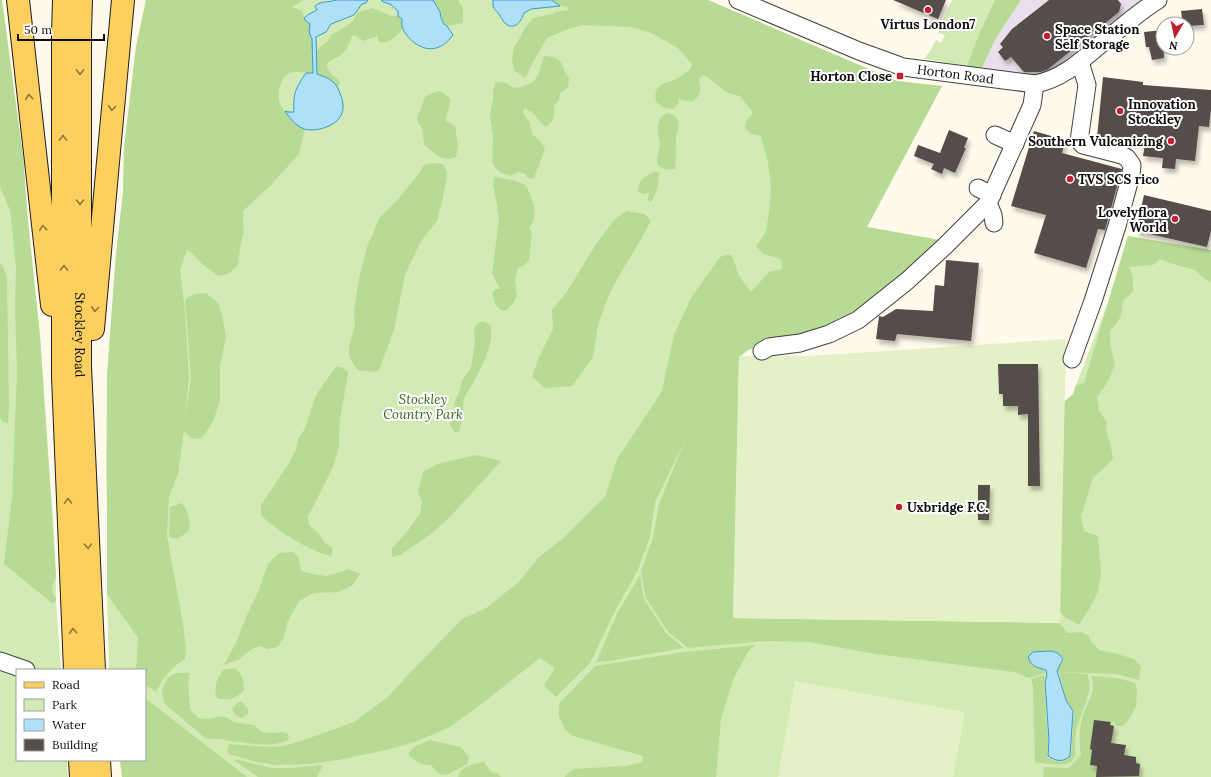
<svg xmlns="http://www.w3.org/2000/svg" width="1211" height="777" viewBox="0 0 1211 777" font-family="Lora,serif">
<style>
.industrial{fill:#eae0ec}
.green{fill:#d3eab5}
.forest{fill:#b7db94}
.pitch{fill:#e4f1c7}
.water{fill:#afe0f8;stroke:#349ad1}
.building{fill:#554d49;filter:url(#shadow)}
.lines{fill:none;stroke-linecap:round;stroke-linejoin:round}
.minor-casing{stroke:#3f3f3f;stroke-width:19}
.major-casing{stroke:#1d1d1d;stroke-width:24}
.minor{stroke:#fff;stroke-width:17}
.major{stroke:#fccf5f;stroke-width:22}
.oneway{stroke:#90773a}
.poi-dot{fill:#c02130;stroke:#fff;stroke-width:1.5}
.labels{text-anchor:middle;dominant-baseline:central;stroke-width:4;stroke-linejoin:round;paint-order:stroke}
.poi-label{font-size:13px;font-weight:bold;fill:#0c0c0c;stroke:#fff;text-anchor:start}
.street-label{font-size:13px;fill:#0c0c0c;stroke:#fff}
.park-label{font-size:13px;font-style:italic;fill:#2e661b;stroke:#fff}
</style>
<defs>
<filter id="shadow"><feDropShadow dx="2.5" dy="4.5" stdDeviation="2" flood-color="#0004"/></filter>
</defs>
<rect width="100%" height="100%" fill="#fffaec"/>
<polygon class="industrial" points="1021,0 1153,0 1053,75 981,76 982,68 995,40"/>
<g class="green">
<polygon points="0,0 1,0 23,156 28,222 40,336 54,532 56,576 56,601 61,670 17,670 17,760 67,760 68,777 0,777"/>
<polygon points="146,0 708,0 894,80 905,82 942,86 867,227 945,241 759,346 748,350 739,357 734,618 1060,623 1065,414 1107,305 1128,236 1211,251 1211,777 122,777 120,760 145,760 145,670 109,670 107,594 108,546 106,470 107,376 116,254 123,193 124,148 136,47"/>
<polygon points="952,0 995,0 979,34 967,66 924,59 930,51 936,40 941,43 945,35 938,33"/>
</g>
<g class="forest">
<path d="M0 0H2L23 156 28 222 40 336 56 576C53 584 49 590 56 598V601L53 604 4 564 12 497 17 372 15 308 16 267 10 210 0 187Z"/>
<path d="M146 0H304L292 7 302 11 304 18 310 24 309 32 312 39 313 73C306 73 295 70 289 73 286 74 284 77 283 79 279 85 278 93 279 100 281 110 296 126 305 129L299 154 270 186 243 211V222L244 231 240 247 238 265 228 274 218 276 201 263 192 253 187 250 180 270 185 312 189 376 185 419 191 377 185 300C191 293 198 294 206 293L218 303 222 315 226 337 220 365V400L214 419 204 436 200 439 191 438 184 431 178 474 169 497 167 536 183 624 186 649 185 659C171 668 163 677 156 692L145 684V670H136L138 638 107 594V376L116 254 123 193 124 148 136 47Z"/>
<path d="M433 0H459V2L463 8V23L447 26C441 22 443 17 440 12 438 8 435 4 433 0Z"/>
<path d="M552 0H708L894 80 905 82 942 86 867 227 945 241 858 319 759 346 748 350 739 357 733 618 1060 623 1067 633 1081 632 1088 635 1092 643 1099 650 1114 653 1134 659 1141 666 1139 680 1116 674 1058 672V669L1064 659C1056 648 1045 651 1033 652L1028 657C1032 667 1035 667 1045 670L1046 673 1029 678 1014 672 876 654 810 642 767 641 688 648 668 632 646 598 641 572 653 537 659 504 686 438 718 376 741 348 718 376 687 436 655 502 650 537 637 572 616 609 590 663 556 697 544 686 555 668 540 658 475 709 448 728 415 742 386 750 338 760 310 764 275 765 257 762 229 754 227 750 229 744 269 747 283 746 304 740 354 722 388 697 407 676 462 619 486 608 519 582 538 558 561 540 605 497 617 459 662 391 674 335 691 298 720 257 730 254 733 258 739 276 751 292 769 272 782 269 781 259 763 254 756 246 766 232 770 205 771 185 768 163 761 136 751 134 745 128 747 120 753 113 740 96C733 95 727 93 722 89 715 83 711 78 702 75L699 80C701 91 701 95 692 102L678 99 679 103 673 109 664 108 656 102C653 86 660 85 674 80 679 78 685 73 690 70L692 64 678 48 651 33 631 27 582 25 563 31 547 38 533 62 527 75 525 78 514 70 512 59 514 47 517 43 525 28 533 18 553 14 555 12 569 10 567 7 559 5Z"/>
<polygon points="995,0 1021,0 995,40 982,68 967,66 979,34"/>
<path d="M373 8 391 16H398L402 19 403 28C396 36 391 44 379 42L377 36 363 41 355 35 352 36C350 43 346 51 340 56 335 59 329 60 326 65L332 75 338 79 340 84 337 87 332 81 317 74 316 53 320 47 326 43 332 34 342 29 353 21 357 13Z"/>
<path d="M544 56C566 57 559 65 569 78L568 88 560 93 559 100 554 106C555 116 554 121 546 127 535 120 539 113 524 109L523 113 530 123 532 134 540 141 545 149 534 178 531 179 527 177 526 174 518 172 510 176 500 172 495 167 492 162 493 135 490 118 491 108 493 99V91L496 82 506 83 512 87 518 88 531 83 534 81 539 73Z"/>
<path d="M440 91 450 98C451 106 446 113 446 121L455 126 458 146 456 157C441 163 434 153 424 144L422 128 418 123 417 118 425 97 433 93Z"/>
<path d="M668 113C673 114 676 116 678 121 680 126 677 131 676 137 676 148 677 158 675 169 668 171 662 169 657 164 657 156 659 151 660 144 660 141 659 141 659 138 657 127 657 117 668 113Z"/>
<polygon points="436,163 443,164 447,172 446,181 442,202 437,221 421,241 405,275 394,330 379,370 374,372 358,370 354,365 349,356 349,346 355,325 354,312 358,283 367,247 380,217 400,197 420,172 423,166 427,164"/>
<path d="M654 172H659C659 183 657 193 651 202L648 200 649 192 645 194 638 192C638 180 644 177 654 172Z"/>
<path d="M494 177 513 180 526 185C532 199 540 214 529 228L532 232 529 260 524 265 518 268 515 281 517 295 514 302 508 309 505 311C496 310 494 301 492 293L495 289H500L492 273 499 219 497 205 493 184Z"/>
<polygon points="627,211 645,214 651,221 641,239 615,283 608,297 598,325 593,357 572,386 545,388 532,377 539,357 553,329 552,310 566,293 595,246 614,220"/>
<path d="M1128 236 1211 250V282L1205 279 1195 270 1173 264 1160 259 1153 265 1129 267 1133 276V292L1123 301C1122 315 1121 320 1110 330V343L1115 365 1107 383 1097 397 1099 410 1107 423 1106 432 1110 442 1113 459 1093 478 1081 516 1084 531 1098 536 1101 573 1098 592 1089 609 1079 625 1066 618 1054 605 1060 405 1073 394 1076 385 1084 383Z"/>
<polygon points="0,263 3,266 7,278 9,407 8,423 3,422 0,417"/>
<path d="M480 322H485L490 325C496 341 481 368 473 383 470 388 466 393 464 399 462 409 464 422 458 432H454L450 425 454 411 455 401 460 390 462 380 471 368 475 342 474 331 476 325Z"/>
<path d="M336 367H341L348 372V374L340 419 339 447 333 467 315 503 308 516 309 525 319 534 325 543 333 548 331 556C311 552 275 530 261 515V505L289 463 296 450 298 440 305 428 316 395Z"/>
<polygon points="476,455 501,461 448,519 431,534 400,555 392,557 392,548 406,533 420,514 422,502 418,491 423,472 437,464"/>
<polygon points="181,503 185,507 188,514 190,527 187,533 176,539 169,537 170,507"/>
<polygon points="293,552 298,557 301,571 312,574 327,576 349,569 360,574 353,585 339,592 314,593 299,601 287,623 284,637 278,647 267,649 261,646 252,649 245,654 240,659 224,665 235,645 246,617 258,592 268,564 279,553"/>
<polygon points="640,575 644,599 666,633 684,648 609,661 596,662 618,612"/>
<polygon points="755,645 748,652 733,680 721,719 716,777 564,777 574,769 626,766 642,762 643,756 573,736 565,730 559,716 559,704 595,666 684,652"/>
<path d="M235 668C243 674 244 681 244 691 234 698 230 702 217 698 213 688 217 678 223 670Z"/>
<path d="M1059 672 1087 674C1095 690 1082 707 1078 724 1076 728 1076 734 1075 739 1074 745 1078 754 1073 760 1066 768 1044 763 1035 762L1033 686 1031 679 1045 675 1044 682 1048 741 1047 757C1056 762 1062 764 1071 756L1074 710 1066 700Z"/>
<path d="M176 673H190L188 682 190 709 198 718 209 719 221 716 228 718 233 722 254 725 262 732 271 733 282 732 287 733 289 736 288 740C271 749 247 742 228 741 220 737 213 740 205 738L165 704C159 691 163 688 168 677Z"/>
<path d="M1091 676C1106 677 1121 678 1135 683L1137 689 1136 707 1127 722 1123 726H1116L1115 722 1096 721 1091 750C1094 756 1090 762 1093 768L1098 769 1097 777H1043L1044 768 1046 767 1069 768 1081 755C1079 743 1079 730 1082 718 1086 704 1098 691 1091 676Z"/>
<polygon points="145,698 247,777 122,777 120,760 145,760"/>
<polygon points="239,702 242,702 248,709 248,714 242,718 238,717 234,714 232,708"/>
<path d="M430 740 461 747 469 757 467 764 449 774 442 775 437 772 431 765C420 765 417 762 409 755V752L414 747Z"/>
<polygon points="234,759 272,768 291,768 323,765 317,777 258,777 235,761"/>
<path d="M484 762 491 772 498 774 501 777H458C459 775 459 773 461 771 465 765 478 763 484 762Z"/>
</g>
<g class="pitch">
<polygon points="1066,339 1060,623 733,618 739,356 809,356"/>
<polygon points="795,681 965,712 953,777 778,777"/>
</g>
<g class="water">
<path d="M336 0H368L366 3 362 4 354 15 331 24 326 32 316 37 317 74C322 76 329 78 333 82 337 85 338 89 340 93 348 112 340 124 320 129 314 130 308 131 302 128 295 125 289 117 285 111L288 112H294C293 93 295 89 306 73H313L312 39 309 32 310 24 306 21 304 18 309 14 317 10 315 6C322 0 328 3 336 0Z"/>
<path d="M381 0H433L440 12 441 18 444 24 447 26 453 35C448 41 444 46 436 48 423 52 408 40 403 29 401 26 402 23 402 19L398 16V11L390 4 383 2Z"/>
<path d="M493 0H552L560 6 531 9 524 13C522 20 515 31 506 24 503 22 501 17 499 14 497 11 494 10 493 6 493 4 493 2 493 0Z"/>
<path d="M1048 651C1055 651 1059 653 1063 659L1057 671 1066 700 1073 711 1070 756C1062 763 1056 761 1048 756L1049 740 1045 682 1047 675 1046 670C1036 667 1032 667 1028 657L1033 652Z"/>
</g>
<g class="building">
<polygon points="893,0 946,0 938,19"/>
<polygon points="1049,0 1118,0 1121,4 1119,12 1047,70 1041,72 1024,72 1011,57 1005,61 998,52 1003,47 1000,44 1012,29"/>
<polygon points="1202,9 1204,25 1187,26 1187,24 1183,24 1181,11"/>
<polygon points="1163,30 1164,58 1152,60 1149,47 1146,47 1144,32"/>
<polygon points="1103,77 1143,82 1143,85 1211,90 1211,109 1209,127 1199,126 1195,161 1176,159 1175,169 1162,168 1163,158 1143,156 1145,144 1103,140 1097,138"/>
<polygon points="949,130 968,138 964,148 966,148 955,173 944,168 942,174 931,169 934,164 914,156 918,145 940,153"/>
<polygon points="1034,131 1065,140 1062,153 1122,169 1105,230 1098,229 1086,268 1034,253 1046,215 1011,206"/>
<polygon points="1144,195 1211,211 1211,231 1207,247 1136,231"/>
<polygon points="946,260 979,263 971,341 897,334 895,341 876,339 879,316 883,317 896,309 933,311 935,285 944,286"/>
<polygon points="998,364 1038,364 1040,486 1028,486 1028,414 1018,415 1018,406 1003,406 1003,394 999,394"/>
<polygon points="978,485 990,485 989,520 978,520"/>
<polygon points="1094,720 1111,722 1110,725 1114,726 1111,743 1126,745 1124,755 1136,757 1136,763 1140,764 1139,776 1096,777 1097,766 1090,765 1092,750 1090,749"/>
</g>
<g class="lines">
<g class="minor-casing">
<g id="minor">
<path id="s1" d="M738 0 859 51 903 67 1035 84C1062 79 1081 61 1101 44 1120 29 1137 13 1158 0"/>
<polyline points="995,135 1015,144"/>
<polyline points="978,188 992,195"/>
<polyline points="988,203 993,215 994,223"/>
<polyline points="762,351 769,347 800,343 829,334 858,320 907,281 945,246 988,203 1032,105 1035,84"/>
<polyline points="1072,359 1093,301 1117,226 1131,175 1132,165 1127,158 1122,155 1083,145 1079,141 1087,85 1080,62"/>
<polyline points="0,661 26,670"/>
</g>
</g>
<g class="major-casing">
<g id="major">
<polyline points="18,0 52,305"/>
<polyline points="64,0 63,33 63,377 75,670"/>
<path id="s2" d="M81 0 80 33V366L94 670"/>
<polyline points="93,329 107,173 123,0"/>
<polyline points="80,760 81,777"/>
<polyline points="99,760 100,777"/>
</g>
</g>
<use href="#minor" class="minor"/>
<use href="#major" class="major"/>
</g>
<defs><path id="oneway-chevron" d="M-2-3.5L2.5 0L-2 3.5" fill="none" stroke-width="1.6" stroke-linecap="round" stroke-linejoin="round"/></defs>
<g class="oneway">
<use href="#oneway-chevron" transform="translate(80 72) rotate(90)"/>
<use href="#oneway-chevron" transform="translate(29 97) rotate(-96)"/>
<use href="#oneway-chevron" transform="translate(112 108) rotate(95)"/>
<use href="#oneway-chevron" transform="translate(63 138) rotate(-90)"/>
<use href="#oneway-chevron" transform="translate(80 202) rotate(90)"/>
<use href="#oneway-chevron" transform="translate(43 228) rotate(-96)"/>
<use href="#oneway-chevron" transform="translate(64 268) rotate(-90)"/>
<use href="#oneway-chevron" transform="translate(95 309) rotate(94)"/>
<use href="#oneway-chevron" transform="translate(68 501) rotate(-92)"/>
<use href="#oneway-chevron" transform="translate(88 546) rotate(88)"/>
<use href="#oneway-chevron" transform="translate(73 631) rotate(-93)"/>
</g>
<g class="poi-dot">
<circle cx="928" cy="10" r="4"/>
<circle cx="1047" cy="36" r="4"/>
<rect x="896" y="72" width="8" height="8" rx="2"/>
<circle cx="1120" cy="111" r="4"/>
<circle cx="1171" cy="141" r="4"/>
<circle cx="1070" cy="179" r="4"/>
<circle cx="1175" cy="219" r="4"/>
<circle cx="899" cy="507" r="4"/>
</g>
<g class="labels">
<g class="poi-label">
<text x="928" y="24" text-anchor="middle">Virtus London7</text>
<text x="1055" y="29">Space Station<tspan x="1055" dy="15">Self Storage</tspan></text>
<text x="892" y="76" text-anchor="end">Horton Close</text>
<text x="1128" y="104">Innovation<tspan x="1128" dy="15">Stockley</tspan></text>
<text x="1163" y="141" text-anchor="end">Southern Vulcanizing</text>
<text x="1078" y="179">TVS SCS rico</text>
<text x="1167" y="212" text-anchor="end">Lovelyflora<tspan x="1167" dy="15">World</tspan></text>
<text x="907" y="507">Uxbridge F.C.</text>
</g>
<g class="street-label">
<text stroke="none"><textPath href="#s1" startOffset="231">Horton Road</textPath></text>
<text stroke="none"><textPath href="#s2" startOffset="335">Stockley Road</textPath></text>
</g>
<g class="park-label">
<text x="423" y="399">Stockley<tspan x="423" dy="15">Country Park</tspan></text>
</g>
</g>
<rect x="16" y="669" width="130" height="92" fill="#ffffff" stroke="#9e9e9e"/>
<rect x="24" y="682" width="20" height="6" fill="#fccf5f" stroke="#9e9e9e"/>
<text x="52" y="689" font-size="12" fill="#0c0c0c">Road</text>
<rect x="24" y="699" width="20" height="12" fill="#d3eab5" stroke="#9e9e9e"/>
<text x="52" y="709" font-size="12" fill="#0c0c0c">Park</text>
<rect x="24" y="719" width="20" height="12" fill="#afe0f8" stroke="#9e9e9e"/>
<text x="52" y="729" font-size="12" fill="#0c0c0c">Water</text>
<rect x="24" y="739" width="20" height="12" fill="#554d49" stroke="#9e9e9e"/>
<text x="52" y="749" font-size="12" fill="#0c0c0c">Building</text>
<g transform="translate(1175 36) rotate(189)"><circle r="19" fill="#ffffff" stroke="#9e9e9e"/>
<path d="M0-3L7 15L0 10L-7 15Z" fill="#c02130"/>
<text y="-6" font-size="11" font-weight="bold" text-anchor="middle" fill="#0c0c0c">N</text>
</g>
<path d="M18 34v6h86v-6" fill="none" stroke="#0c0c0c" stroke-width="2"/>
<text x="24" y="34" font-size="12" fill="#0c0c0c" stroke="#ffffff" stroke-width="3" paint-order="stroke">50 m</text>
</svg>
